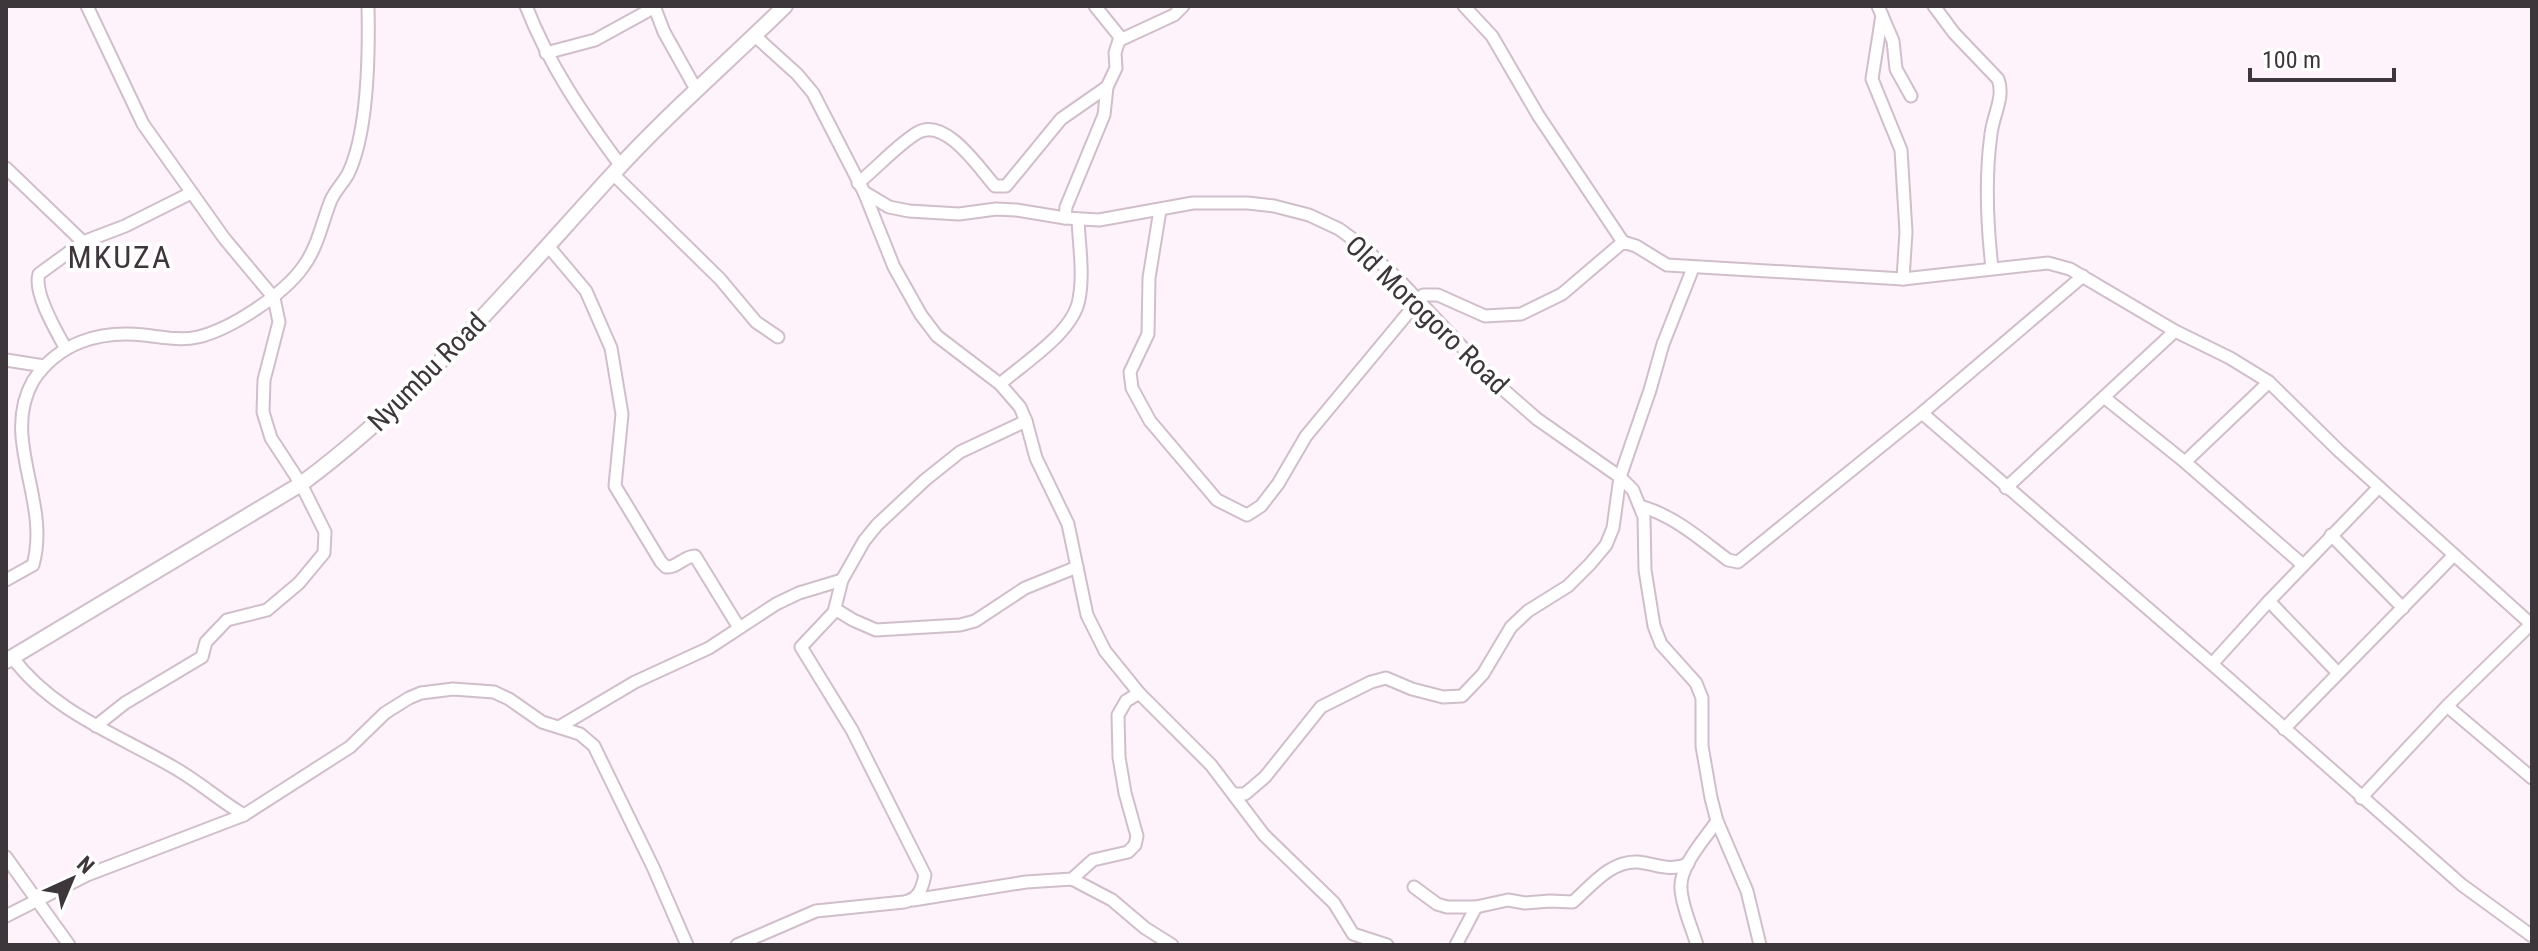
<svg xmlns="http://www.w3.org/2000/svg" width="2538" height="951" viewBox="0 0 2538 951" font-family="'Roboto Condensed',sans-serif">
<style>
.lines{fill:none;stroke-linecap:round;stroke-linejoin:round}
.minor-casing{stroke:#d1becb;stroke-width:15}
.tertiary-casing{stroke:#d1becb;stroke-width:18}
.minor{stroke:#fff;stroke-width:11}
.tertiary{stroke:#fff;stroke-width:14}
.labels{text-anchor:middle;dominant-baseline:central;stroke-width:8;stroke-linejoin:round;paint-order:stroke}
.street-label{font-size:28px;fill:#3d363b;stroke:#fff}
.quarter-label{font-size:32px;letter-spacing:2px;fill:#3d363b;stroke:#fff}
</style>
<rect width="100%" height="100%" fill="#fef3fa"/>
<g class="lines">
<g class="minor-casing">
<g id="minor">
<polyline points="87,6 143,124 224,238 274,298 279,322 264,380 263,412 271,438 301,484 325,532 324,553 299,583 267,610 227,620 206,642 202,657 125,703 96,726"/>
<path d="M526 6C549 65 583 115 621 166"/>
<polyline points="654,6 664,32 697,91"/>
<polyline points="1464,6 1492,36 1538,115 1623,242"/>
<polyline points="1878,6 1893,41 1896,69 1911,96"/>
<path d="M1934 6 1954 33 1998 79C2005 97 1993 115 1991 134 1985 177 1987 224 1992 268"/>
<polyline points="1882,15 1872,79 1901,150 1906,232 1903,279"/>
<polyline points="755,36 797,74 813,93 864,192 889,207 909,211 959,214 996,209 1016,210 1065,218 1099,220 1193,203 1248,203 1274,206 1309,215 1339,229 1361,245 1400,281 1497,384 1537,419 1620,477 1633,490 1644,517 1645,570 1654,626 1661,644 1696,683 1702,698 1702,746 1711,798 1717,821 1747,891 1760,945"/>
<polyline points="1120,40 1174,15 1183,6"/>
<polyline points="546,53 595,40 655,7"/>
<polyline points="6,168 83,242"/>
<polyline points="613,174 720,279 756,322 778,337"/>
<path d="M858 183C877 168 897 145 917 133 945 116 979 168 995 186H1006L1061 119 1107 87"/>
<polyline points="864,192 894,267 921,315 937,336 1000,384 1020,407 1026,421 1036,458 1068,524 1087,615 1105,651 1139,693 1211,765 1264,835 1334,903 1353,934 1387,945"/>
<polyline points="1160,210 1149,278 1148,334 1130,372 1132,388 1150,421 1217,500 1247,515 1261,506 1278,484 1306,436 1423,295 1438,295 1485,316 1521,314 1562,294 1623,242 1636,246 1667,265 1903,279 2048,263 2070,269 2175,331 2230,358 2269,382 2339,451 2532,625"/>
<polyline points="1065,218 1066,207 1104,115 1107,87 1116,68 1115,53 1120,37 1095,6"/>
<path d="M549 247 586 291 611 348 622 414 615 486 661 562 666 567C677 568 684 556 695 556L738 626"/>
<path d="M65 347C56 331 33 292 39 274L83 242 125 226 191 193"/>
<polyline points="6,360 44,366"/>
<path d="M1000 384C1024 363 1074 332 1079 299 1084 273 1079 245 1078 219"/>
<polyline points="2105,398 2185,462 2303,565"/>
<polyline points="1922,413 2212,664 2462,885 2532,936"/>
<polyline points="2185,462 2269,382"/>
<polyline points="2006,488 2175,331"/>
<path d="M1640 506C1675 516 1700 539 1728 560L1738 562 1922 413 2083 276"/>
<polyline points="2331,535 2403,608"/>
<path d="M6 580 33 565C51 501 0 439 33 381 58 343 99 330 144 335 162 337 180 341 198 337 231 329 283 295 303 267 318 247 322 222 331 200 335 191 343 183 348 174 368 133 369 52 368 6"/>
<polyline points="2269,601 2338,673"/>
<polyline points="835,609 853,620 876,630 960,625 975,621 1025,588 1077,567"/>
<path d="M12 657C52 711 116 734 173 767 198 781 219 800 244 815L350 747 385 713 409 698 421 693 453 689 494 692 509 699 542 722 580 734 594 746 653 867 687 945"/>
<polyline points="2212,664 2269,601 2379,487"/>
<polyline points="2447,706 2532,778"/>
<polyline points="559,727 635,682 709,648 776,604 799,593 842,580"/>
<polyline points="2284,729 2454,555"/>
<polyline points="1235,794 1245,794 1265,777 1321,707 1371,682 1386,678 1412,689 1443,697 1462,696 1483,674 1511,627 1528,611 1568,586 1590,564 1606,545 1613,528 1620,477 1650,390 1663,344 1693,268"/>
<polyline points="2361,798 2447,706 2531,624"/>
<polyline points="6,857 69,945"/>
<polyline points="1072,879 1112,900 1145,928 1172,945"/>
<path d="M1414 887 1437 904 1447 907H1476L1508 900 1525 903 1550 901 1573 902C1591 886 1611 860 1638 862 1657 864 1669 872 1688 864"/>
<polyline points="913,900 1026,882 1072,879 1093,860 1128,852 1135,845 1137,836 1125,793 1119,757 1118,715 1126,701 1139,693"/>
<polyline points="6,916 87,875 244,815"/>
<path d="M737 945 816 911 904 902C919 899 922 889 925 875L852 730 801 647 834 612 842 580 864 541 877 525 925 480 960 452 1026 421"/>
<polyline points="1456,945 1476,907"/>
<path d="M1697 945C1692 928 1682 907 1681 889 1679 866 1705 839 1717 821"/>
</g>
</g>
<g class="tertiary-casing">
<path id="tertiary" d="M6 661 301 484C419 397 513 283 611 176 665 116 727 63 785 6"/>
</g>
<use href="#minor" class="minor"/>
<use href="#tertiary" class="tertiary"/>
</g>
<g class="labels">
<g class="street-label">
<text transform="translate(1427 315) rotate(44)">Old Morogoro Road</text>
<text transform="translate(427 372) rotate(-45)">Nyumbu Road</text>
</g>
<g class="quarter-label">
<text x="120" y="257">MKUZA</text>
</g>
</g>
<rect width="2538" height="951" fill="none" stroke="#3d363b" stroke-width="16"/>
<g transform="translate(72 879) rotate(44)" stroke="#ffffff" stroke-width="6" paint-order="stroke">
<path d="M0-6L14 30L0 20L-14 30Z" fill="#3d363b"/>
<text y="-12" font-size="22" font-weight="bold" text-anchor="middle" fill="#3d363b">N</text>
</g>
<path d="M2250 68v12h144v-12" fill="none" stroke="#3d363b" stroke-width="4"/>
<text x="2262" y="68" font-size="24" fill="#3d363b" stroke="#ffffff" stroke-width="6" paint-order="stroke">100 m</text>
</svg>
